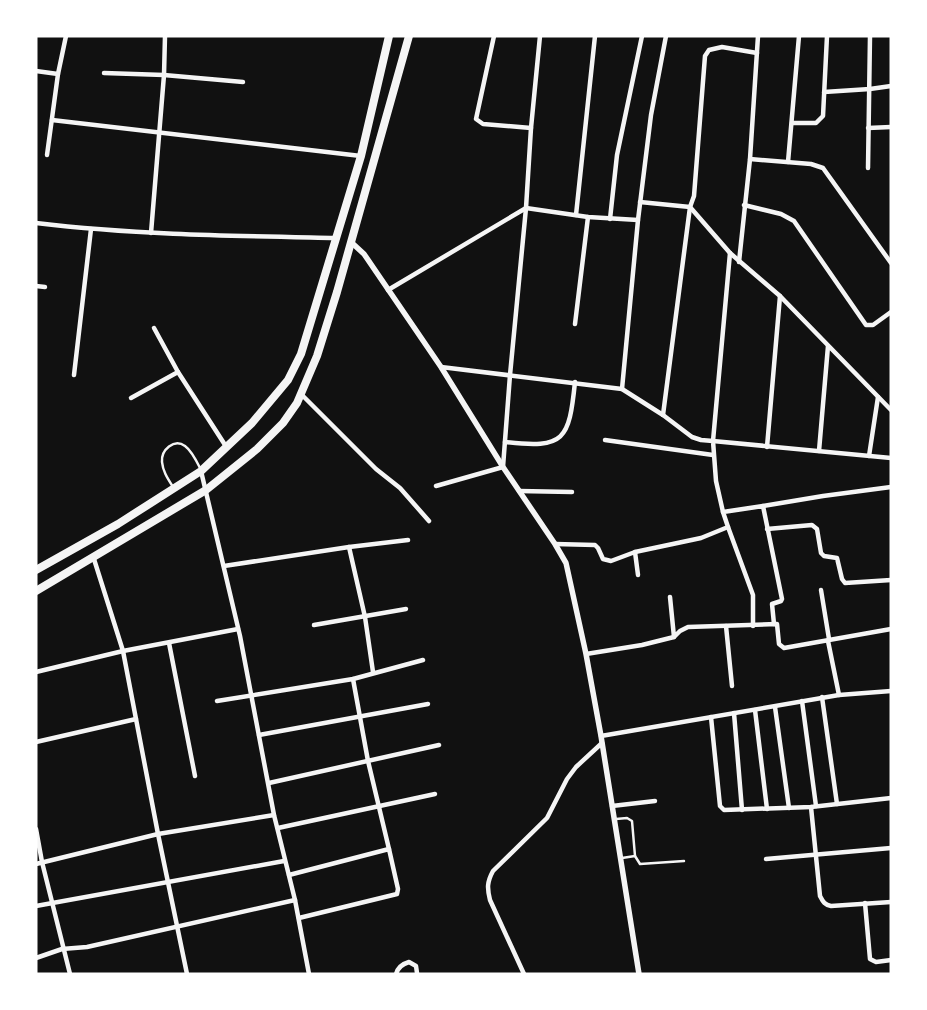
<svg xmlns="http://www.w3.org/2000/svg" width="927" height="1010" viewBox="0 0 927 1010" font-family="'IBM Plex Sans',sans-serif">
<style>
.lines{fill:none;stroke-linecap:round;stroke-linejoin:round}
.service{stroke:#f5f5f5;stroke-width:2.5}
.minor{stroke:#f5f5f5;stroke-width:4.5}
.tertiary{stroke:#f5f5f5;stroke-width:5.5}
.trunk{stroke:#f5f5f5;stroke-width:8}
</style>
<rect width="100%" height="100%" fill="#111"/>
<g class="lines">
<g class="service">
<path d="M173 487C168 479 163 472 162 462 161 450 174 438 185 446 192 451 197 462 201 470"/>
<polyline points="616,819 627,818 632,821 635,856 640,864 684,861"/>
<polyline points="622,858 635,856"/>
</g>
<g class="minor">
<polyline points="494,36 476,119 483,124 531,128"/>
<polyline points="36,71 58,74"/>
<polyline points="104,73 164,75 243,82"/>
<polyline points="824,92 870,89 891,86"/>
<polyline points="52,120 361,156"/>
<polyline points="792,123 816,123 823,116 827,36"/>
<polyline points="868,128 891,127"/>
<polyline points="47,155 58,74 66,36"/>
<polyline points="750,159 811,164 823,168 891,263"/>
<polyline points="788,162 799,36"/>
<polyline points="868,168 870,36"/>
<polyline points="640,202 690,207 730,253 780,296 891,410"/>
<polyline points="744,205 781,214 794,221 866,325 873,325 891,312"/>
<polyline points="576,215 595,36"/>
<polyline points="610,219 617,155 642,36"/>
<path d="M36 223C136 235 235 236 335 238"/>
<polyline points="151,233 164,75 165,36"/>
<polyline points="730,253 713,441 891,458"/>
<polyline points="739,262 750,159 758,36"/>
<polyline points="36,286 45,287"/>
<polyline points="388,290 526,208 588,217 638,220"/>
<polyline points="575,324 588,217"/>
<polyline points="154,328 178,372 227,448"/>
<polyline points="441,367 622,389 663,415 692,437 701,440 713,441 716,481 723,512"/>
<polyline points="74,375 91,229"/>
<polyline points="622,389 638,220 651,115 666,36"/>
<polyline points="301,394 376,469 400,488 429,521"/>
<polyline points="131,398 178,372"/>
<polyline points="663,415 690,207 694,196 705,56 709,50 722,47 757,53"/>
<polyline points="605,440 713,455"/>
<path d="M505 442C565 449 569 440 575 382"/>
<polyline points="767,447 780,296"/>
<polyline points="819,451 828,346"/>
<polyline points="869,456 878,397"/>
<polyline points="201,471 240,636 274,815 295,900 309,974"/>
<polyline points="436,486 503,467 510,375 526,208 531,128 540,36"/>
<polyline points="519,491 572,492"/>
<polyline points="763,506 823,496 891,487"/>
<polyline points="728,527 753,595 753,626"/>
<polyline points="767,529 812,525 817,529 821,553 824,556 837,558 842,579 845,583 891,580"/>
<polyline points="555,544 595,545 598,548 603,559 611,561 635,552 701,538 728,527 723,512 763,506 782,599 781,601 772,604 774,624"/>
<polyline points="349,547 365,617 373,672"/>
<polyline points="635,552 638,575"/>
<polyline points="93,556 123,651 158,834 187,974"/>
<polyline points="224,566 349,547 408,540"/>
<polyline points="821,590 829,639 828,641 839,695"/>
<polyline points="670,597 674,637 680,631 688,627 777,624 779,644 784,648 891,629"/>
<polyline points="314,625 406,609"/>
<polyline points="726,626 732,686"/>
<polyline points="169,643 195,776"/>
<polyline points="586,654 642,645 674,637"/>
<polyline points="36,672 123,651 238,629"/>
<polyline points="353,679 368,761 389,849"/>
<polyline points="822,697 837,804"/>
<polyline points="217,701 353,679 423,660"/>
<polyline points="802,701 816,806"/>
<polyline points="775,707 789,808"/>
<polyline points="755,710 767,809"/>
<polyline points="734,713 742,810"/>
<polyline points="711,717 720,806 724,810 811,807 891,798"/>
<polyline points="259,735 428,704"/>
<polyline points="601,736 839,695 891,691"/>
<polyline points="36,742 136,719"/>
<polyline points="269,783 439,745"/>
<polyline points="612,806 655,801"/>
<path d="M811 807 820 896C823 902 825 905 831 906L891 902"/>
<polyline points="278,828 435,794"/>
<polyline points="36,829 42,862 70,974"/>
<polyline points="766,859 891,848"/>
<polyline points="36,864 158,834 274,815"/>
<polyline points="289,875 389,849 398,889 397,894 299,918"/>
<polyline points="865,903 870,959 876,962 891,960"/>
<polyline points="36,906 284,861"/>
<polyline points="36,958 62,949 87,947 295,900"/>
<path d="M396 974C398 967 402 964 409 962L416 966 417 973"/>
<path d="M524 974 490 900C487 888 487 882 493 871L547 818 567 779 576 767 602 743"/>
</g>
<polyline class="tertiary" points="351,242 364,254 441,367 503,467 555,544 566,563 586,654 601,736 639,974"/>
<g class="trunk">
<polyline points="36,570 118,524 201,471 252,423 288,380 301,354 361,156 389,36"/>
<polyline points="36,591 206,490 257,449 283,423 297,403 317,356 337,292 409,36"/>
</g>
</g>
<rect width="927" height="1010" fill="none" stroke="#ffffff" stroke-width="75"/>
</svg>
